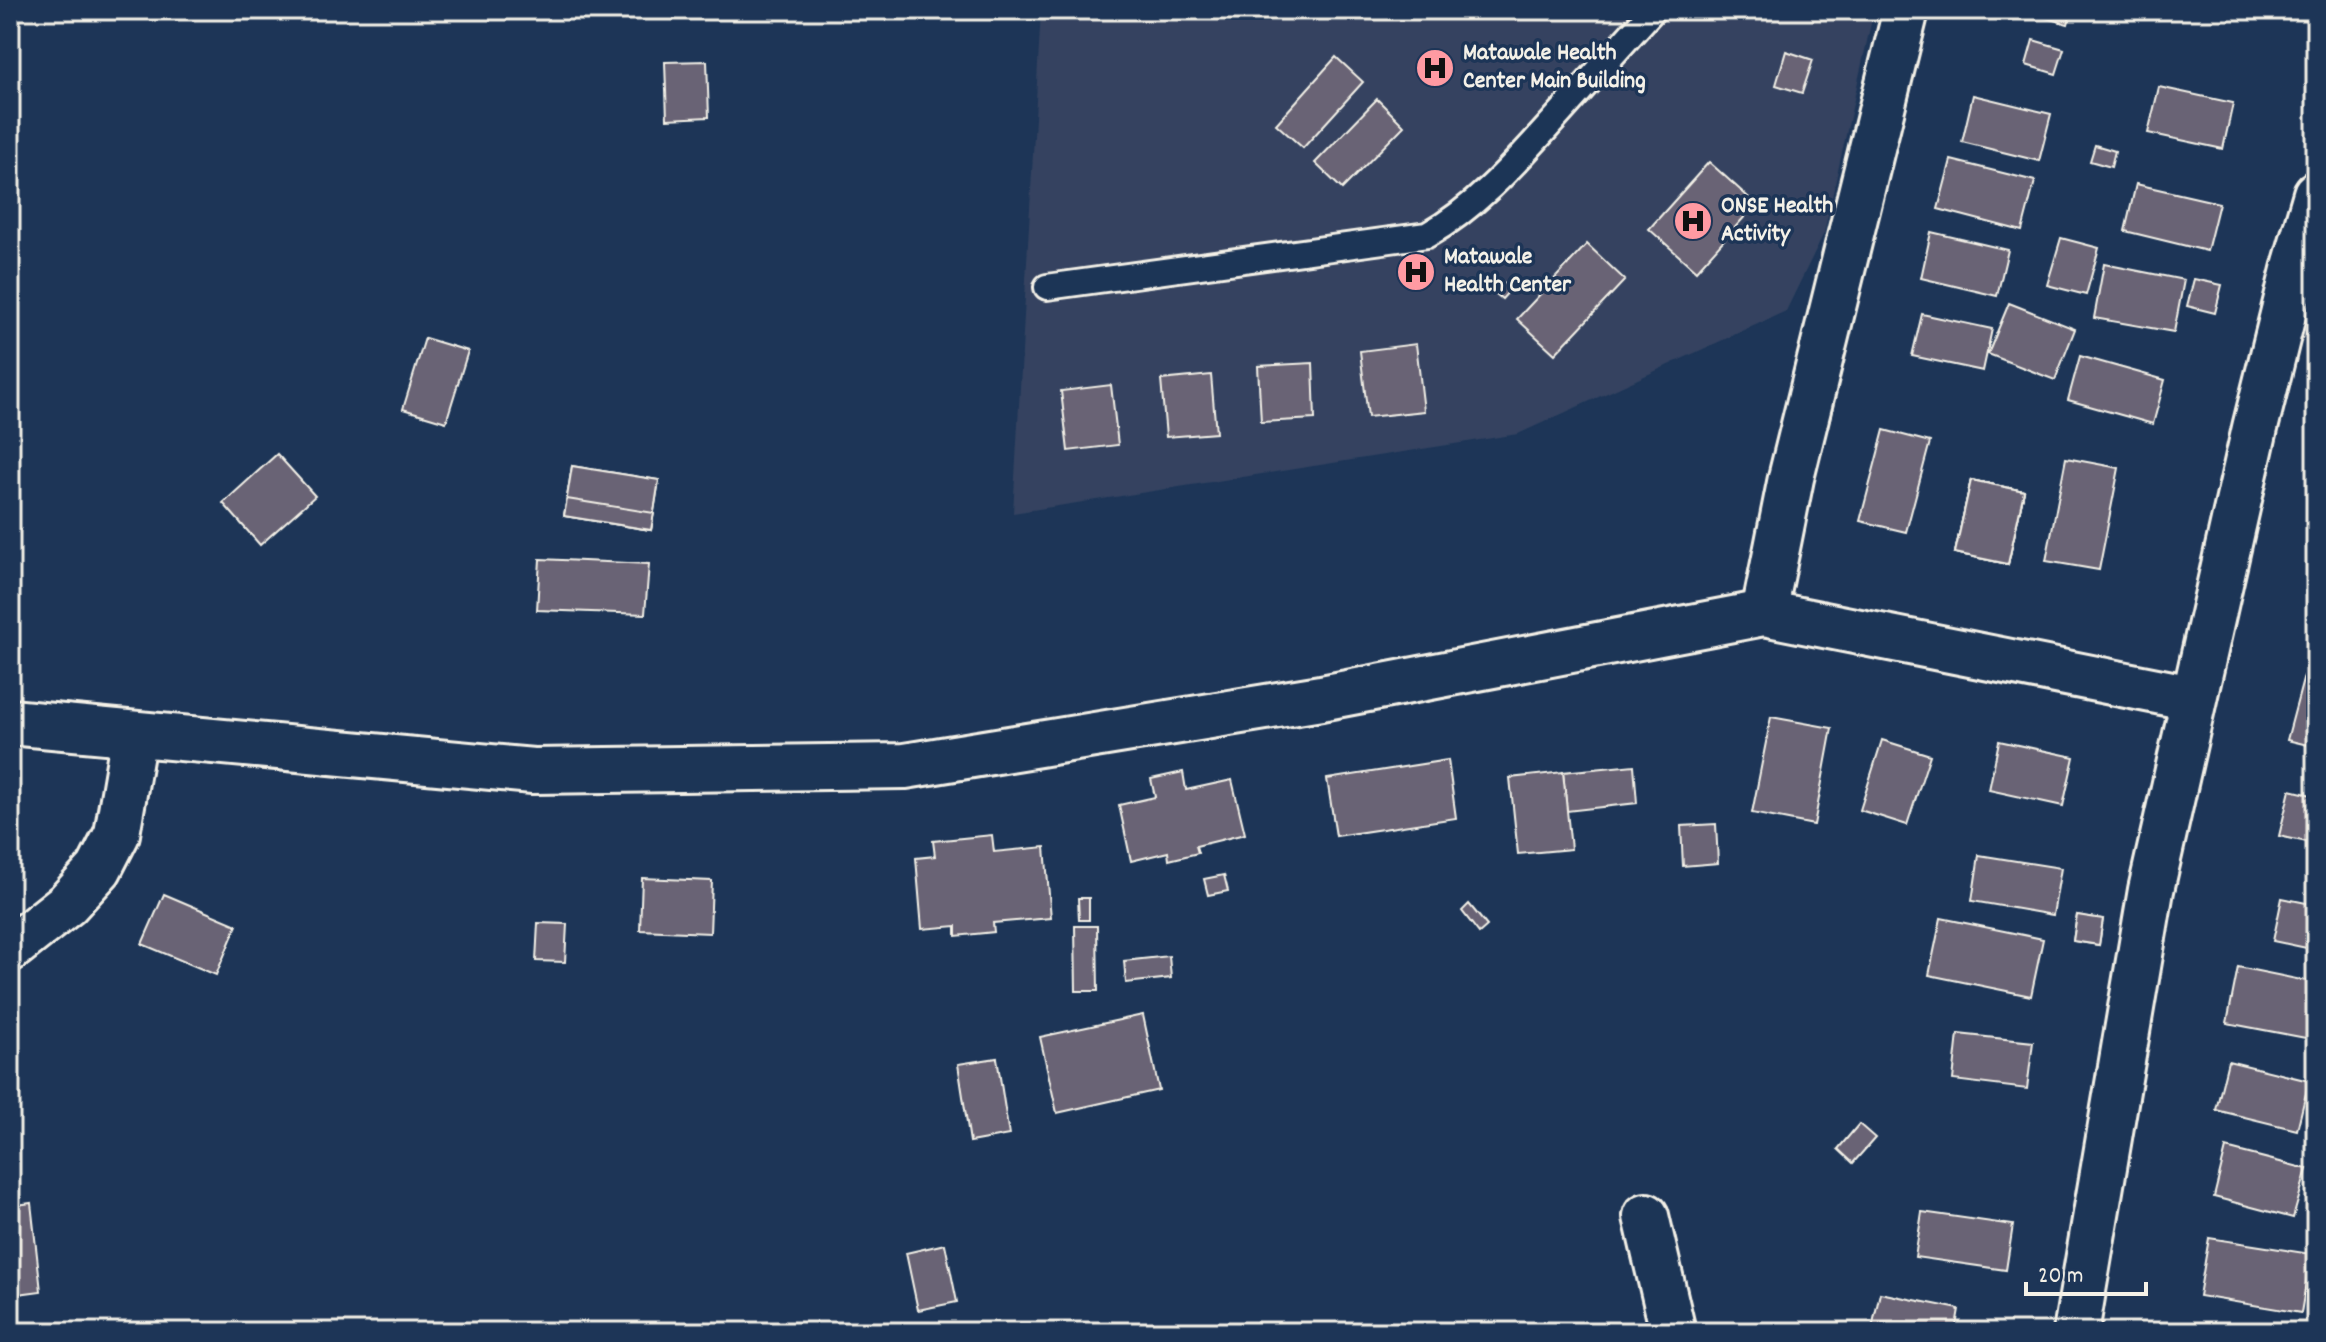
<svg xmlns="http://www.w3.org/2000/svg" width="2326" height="1342" viewBox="0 0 2326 1342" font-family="Dekko,sans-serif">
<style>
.built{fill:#344360}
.building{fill:#696475;stroke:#f4f1e8;stroke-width:2}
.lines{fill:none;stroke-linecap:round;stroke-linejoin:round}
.lane-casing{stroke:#f4f1e8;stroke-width:30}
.street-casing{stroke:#f4f1e8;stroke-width:50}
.lane{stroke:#1d3557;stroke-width:24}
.street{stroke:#1d3557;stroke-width:44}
.labels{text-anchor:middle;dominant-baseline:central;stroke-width:7;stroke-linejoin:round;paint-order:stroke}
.poi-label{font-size:24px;font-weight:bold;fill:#f4f1e8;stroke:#1d3557;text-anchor:start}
</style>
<rect width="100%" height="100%" fill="#1d3557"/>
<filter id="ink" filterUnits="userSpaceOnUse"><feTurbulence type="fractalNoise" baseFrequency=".0125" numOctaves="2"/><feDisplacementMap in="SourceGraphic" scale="16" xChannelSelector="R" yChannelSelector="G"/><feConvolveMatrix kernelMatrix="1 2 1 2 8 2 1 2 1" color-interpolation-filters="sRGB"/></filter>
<g filter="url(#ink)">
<polygon class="built" points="1041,10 1874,10 1824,233 1786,311 1518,434 1013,513"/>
<g class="building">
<polygon points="2017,10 2072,10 2068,24"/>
<polygon points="2033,40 2064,49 2056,74 2026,65"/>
<polygon points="1786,51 1813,60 1802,93 1776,85"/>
<polygon points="1336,57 1363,82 1303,148 1276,124"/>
<polygon points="707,61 709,117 667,119 665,62"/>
<polygon points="2159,87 2233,103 2223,149 2148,133"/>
<polygon points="1973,95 2051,114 2039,161 1962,142"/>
<polygon points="1377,99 1404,126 1342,189 1315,163"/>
<polygon points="2095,145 2115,151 2111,167 2090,161"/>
<polygon points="1951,160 2035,181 2022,231 1938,209"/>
<polygon points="1709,162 1756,204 1696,271 1649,229"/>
<polygon points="2136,184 2219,203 2207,251 2125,231"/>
<polygon points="1931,232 2008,250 1997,296 1921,278"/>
<polygon points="2061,238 2099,248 2086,295 2047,285"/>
<polygon points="1587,244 1625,280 1555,354 1517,319"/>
<polygon points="2104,264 2184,280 2174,332 2094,318"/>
<polygon points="1497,278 1511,289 1502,299 1489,288"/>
<polygon points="2194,279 2222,285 2215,313 2187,306"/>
<polygon points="2009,303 2075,329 2055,380 1988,354"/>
<polygon points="1922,314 1992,329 1983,371 1912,356"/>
<polygon points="425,338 468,351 446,422 403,409"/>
<polygon points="1416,344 1424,411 1368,417 1360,351"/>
<polygon points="2080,356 2165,380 2153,424 2068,400"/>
<polygon points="1313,363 1315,419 1261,422 1258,366"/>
<polygon points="1211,375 1216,433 1166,437 1161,380"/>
<polygon points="1111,385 1118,445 1068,451 1061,391"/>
<polygon points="1884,430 1930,442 1906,532 1860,521"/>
<polygon points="277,454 315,496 260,545 223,503"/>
<polygon points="2066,458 2119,468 2099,570 2046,561"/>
<polygon points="572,466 659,480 651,530 564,516"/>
<polygon points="572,466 659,480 651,530 564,516"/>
<polygon points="1971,480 2024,491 2008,564 1955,553"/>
<polygon points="1971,480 2024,491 2008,564 1955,553"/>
<polygon points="1971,480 2024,491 2008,564 1955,553"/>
<polygon points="1971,480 2024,491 2008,564 1955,553"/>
<polygon points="567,499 654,513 651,530 564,516"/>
<polygon points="540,559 649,564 645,614 537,610"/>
<polygon points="2304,676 2316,679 2316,747 2287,740"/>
<polygon points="1771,717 1832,728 1814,825 1752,813"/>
<polygon points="1882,740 1930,755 1907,825 1860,810"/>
<polygon points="1999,741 2074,757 2063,806 1989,790"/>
<polygon points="1448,760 1456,818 1336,836 1327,779"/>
<polygon points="1634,765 1637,803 1567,811 1563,772"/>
<polygon points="1183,772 1186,790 1232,780 1245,834 1196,846 1198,853 1169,860 1168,852 1131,861 1119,805 1155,797 1151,779"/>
<polygon points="1563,772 1571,849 1518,854 1510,778"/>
<polygon points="2290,790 2316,796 2316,844 2279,836"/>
<polygon points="1716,824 1718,863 1683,866 1681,826"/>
<polygon points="992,835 994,852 1045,847 1051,918 993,923 994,932 956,936 956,926 922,929 916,858 935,856 933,841"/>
<polygon points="1979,855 2061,868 2053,915 1972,901"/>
<polygon points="1224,875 1228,891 1208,895 1204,879"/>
<polygon points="642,878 712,881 710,933 640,930"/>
<polygon points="164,894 237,925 216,975 142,944"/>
<polygon points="1078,898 1089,898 1089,920 1079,920"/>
<polygon points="2282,898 2316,905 2316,950 2273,941"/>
<polygon points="1469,904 1487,926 1479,933 1462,911"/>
<polygon points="2077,915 2103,919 2099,945 2073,941"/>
<polygon points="2077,915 2103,919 2099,945 2073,941"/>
<polygon points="1941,918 2043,939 2031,996 1929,975"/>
<polygon points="538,923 567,924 565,962 536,961"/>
<polygon points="1075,926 1097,926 1098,991 1076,991"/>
<polygon points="1169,956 1171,978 1126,983 1124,961"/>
<polygon points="2238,967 2316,983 2316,1040 2227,1023"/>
<polygon points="1143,1015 1159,1090 1057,1113 1040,1037"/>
<polygon points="1958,1034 2033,1042 2027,1089 1953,1080"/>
<polygon points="997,1058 1009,1135 970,1142 958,1064"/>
<polygon points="2228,1061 2309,1081 2297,1130 2216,1110"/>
<polygon points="1859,1124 1875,1138 1853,1163 1838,1149"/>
<polygon points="2226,1148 2307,1169 2293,1218 2214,1197"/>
<polygon points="31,1203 41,1291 10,1295 10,1206"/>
<polygon points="1922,1212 2013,1225 2006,1270 1915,1257"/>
<polygon points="2209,1238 2311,1254 2301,1313 2199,1296"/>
<polygon points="945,1244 957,1302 918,1310 906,1253"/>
<polygon points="1880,1293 1959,1309 1955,1332 1871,1332"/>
</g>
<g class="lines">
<g class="lane-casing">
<path id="lane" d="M1047 287 1427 235C1477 207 1516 162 1554 120 1587 83 1620 47 1653 10"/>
</g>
<g class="street-casing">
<g id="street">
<polyline points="1906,10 1791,478 1764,613 2192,698"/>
<polyline points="10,722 533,771 905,766 1321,698 1764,613"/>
<polyline points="10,949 67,904 99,869 117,834 134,735"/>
<polyline points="1646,1216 1673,1332"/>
<polyline points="2076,1332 2151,890 2255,428 2294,270 2316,194"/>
</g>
</g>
<use href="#lane" class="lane"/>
<use href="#street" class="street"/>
</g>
</g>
<defs>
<g id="hospital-disc" transform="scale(2)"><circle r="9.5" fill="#ff9aa2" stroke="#1d3557"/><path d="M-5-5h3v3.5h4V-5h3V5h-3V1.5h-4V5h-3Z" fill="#111"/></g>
</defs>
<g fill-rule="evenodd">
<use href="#hospital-disc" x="1435" y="68"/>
<use href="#hospital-disc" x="1693" y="221"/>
<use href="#hospital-disc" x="1416" y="272"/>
</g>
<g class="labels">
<g class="poi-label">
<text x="1463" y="54">Matawale Health<tspan x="1463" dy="28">Center Main Building</tspan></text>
<text x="1721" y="207">ONSE Health<tspan x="1721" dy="28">Activity</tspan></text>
<text x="1444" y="258">Matawale<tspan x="1444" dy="28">Health Center</tspan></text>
</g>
</g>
<rect width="2326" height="1342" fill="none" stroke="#1d3557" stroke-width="40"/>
<rect x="20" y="20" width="2286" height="1302" fill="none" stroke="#f4f1e8" stroke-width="3" filter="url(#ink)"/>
<path d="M2026 1282v12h120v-12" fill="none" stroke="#f4f1e8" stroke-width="4"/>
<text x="2038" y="1282" font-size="24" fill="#f4f1e8" stroke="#1d3557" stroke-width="6" paint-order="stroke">20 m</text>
</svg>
